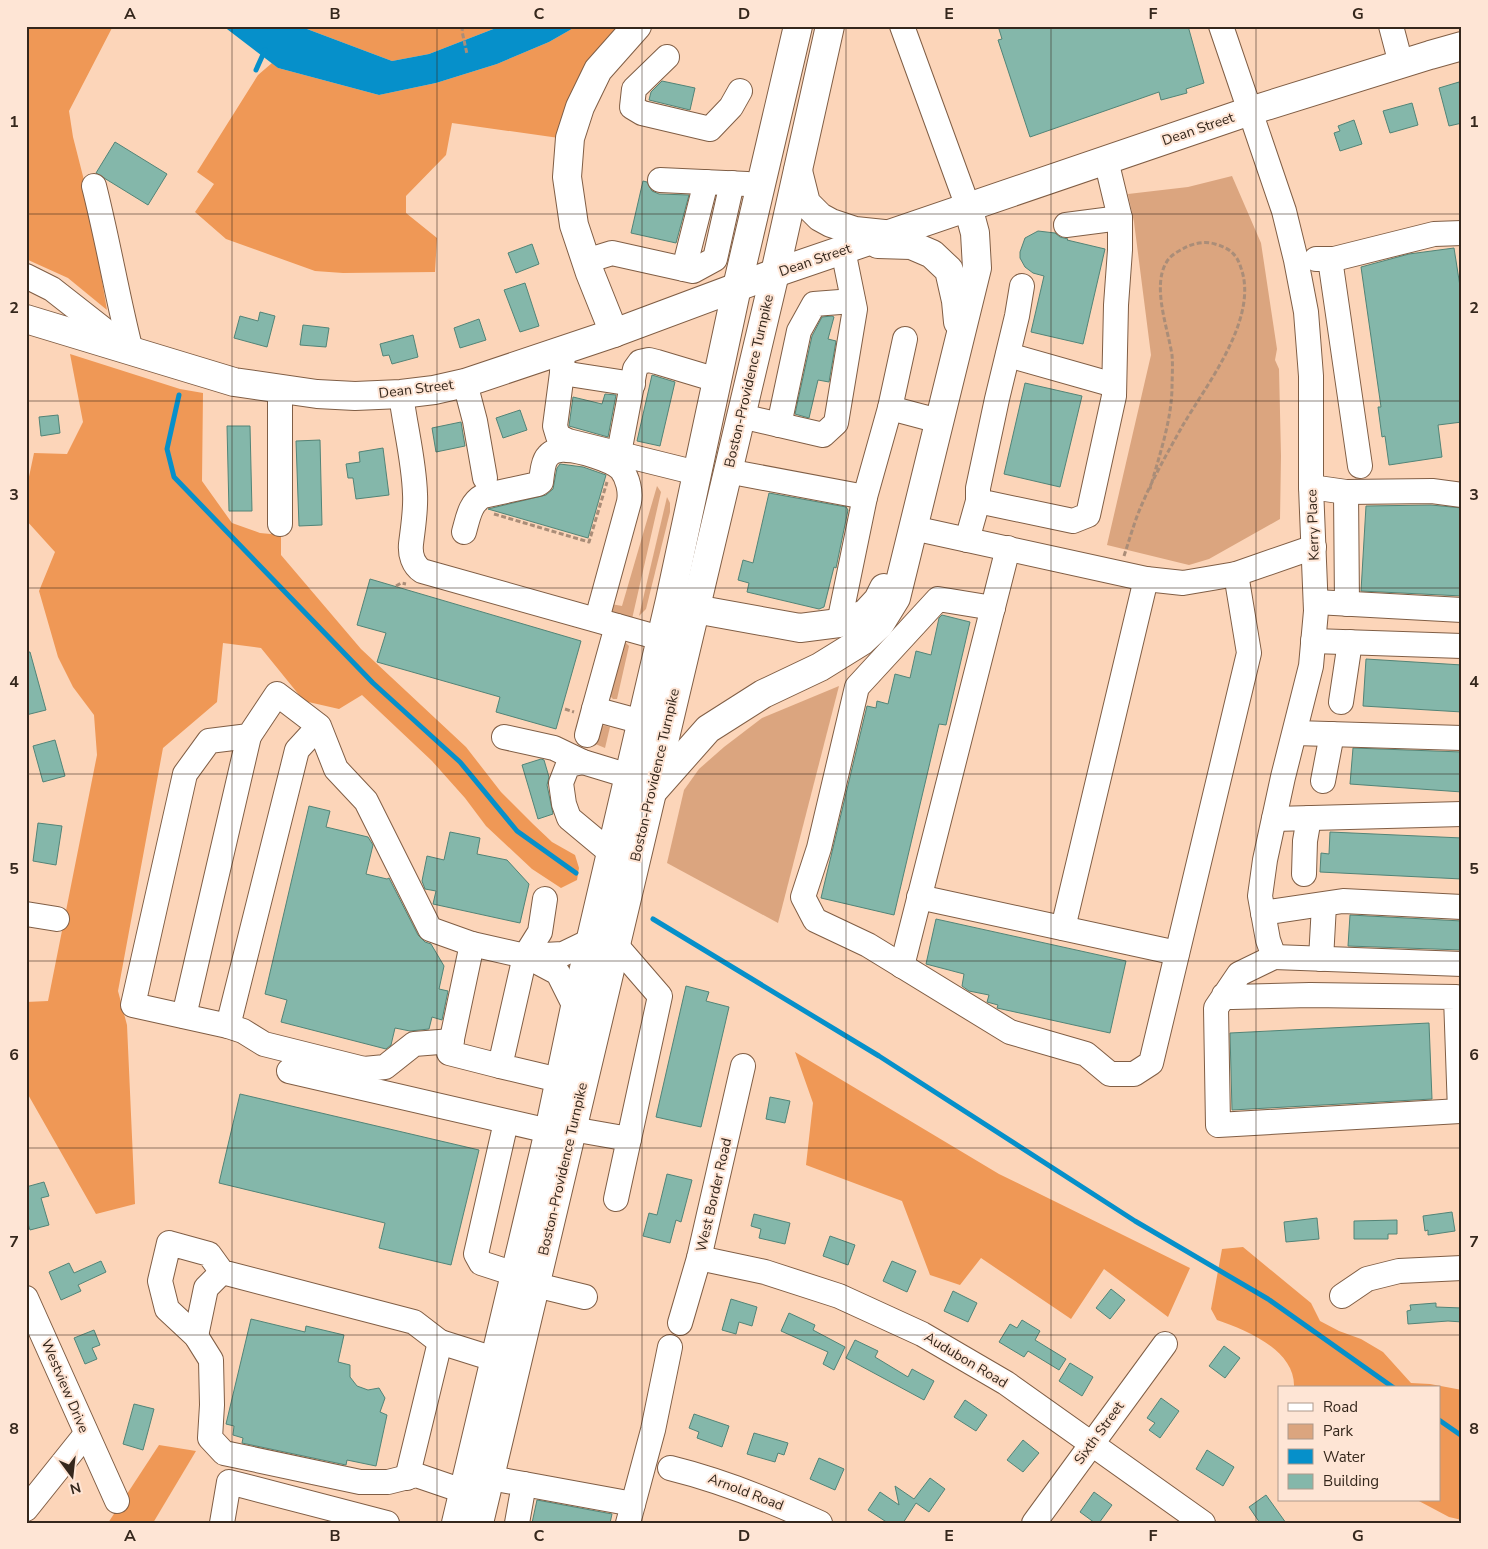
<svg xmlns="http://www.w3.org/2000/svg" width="1488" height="1549" viewBox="0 0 1488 1549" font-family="'Nunito Sans',sans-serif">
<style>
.green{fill:#dba57f}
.forest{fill:#ef9856}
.water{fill:#0690ca}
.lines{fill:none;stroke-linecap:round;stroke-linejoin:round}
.stream{stroke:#0690ca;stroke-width:5}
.building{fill:#84b7aa;stroke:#528477}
.minor-casing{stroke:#805e45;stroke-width:26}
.major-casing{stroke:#805e45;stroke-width:30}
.path{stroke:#aa8d78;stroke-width:3;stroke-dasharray:5 2.5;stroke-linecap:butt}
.minor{stroke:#fff;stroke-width:24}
.major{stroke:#fff;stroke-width:28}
.grid{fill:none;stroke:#35271c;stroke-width:1;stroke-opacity:0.55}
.labels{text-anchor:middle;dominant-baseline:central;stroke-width:4;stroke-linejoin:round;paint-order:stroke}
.street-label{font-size:14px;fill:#35271c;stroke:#fee5d5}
.neatline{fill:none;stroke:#35271c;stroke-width:2}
.grid-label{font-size:16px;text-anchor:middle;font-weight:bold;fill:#35271c}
</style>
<rect width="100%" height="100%" fill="#fcd5b9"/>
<g class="green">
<polygon points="1232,176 1261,243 1277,349 1275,360 1279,369 1281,456 1280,519 1209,559 1189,565 1107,545 1151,355 1134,222 1128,194 1188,187"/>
<polygon points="657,486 661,492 632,619 623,620 610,611 611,604 622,606"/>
<polygon points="667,497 670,503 670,512 646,609 639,616"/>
<polygon points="625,642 629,646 617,699 613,699 608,694"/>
<polygon points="839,686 778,923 667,863 684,790 699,769 724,747 762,718"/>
<polygon points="602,725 610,727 605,748 593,743"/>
</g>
<g class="forest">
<polygon points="26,26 113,26 69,111 73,137 86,188 107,310 68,278 26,259"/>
<polygon points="299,26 501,26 429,54 392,61"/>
<polygon points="577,26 629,26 559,138 452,123 446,155 406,196 406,213 437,238 435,272 343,273 315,271 226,239 195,212 214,184 197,172 258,75 272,63 278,68 379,95 436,83 497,64 549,42"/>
<polygon points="70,354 180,389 203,393 202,481 232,523 260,533 281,535 281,555 361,649 466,747 501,792 533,824 552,842 575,855 579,868 577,880 561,888 532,869 486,826 465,798 432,761 362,695 339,709 304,701 261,648 223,643 217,702 163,748 118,991 127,1025 135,1204 96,1214 26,1091 26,1002 48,1001 97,755 94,715 73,687 58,657 39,591 55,552 26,520 26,491 34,453 67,454 83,422"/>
<polygon points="795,1052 999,1174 1190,1268 1168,1317 1104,1269 1071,1319 981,1258 960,1285 930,1275 902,1201 806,1165 813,1103"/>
<path d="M1243 1247 1311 1303 1320 1321 1339 1331 1361 1339 1383 1352 1411 1383 1430 1384 1462 1390V1520L1449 1517 1417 1500H1439V1388H1294C1296 1350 1246 1330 1217 1320L1211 1309 1222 1249Z"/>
<polygon points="159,1445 196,1451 153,1523 108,1523"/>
</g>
<polygon class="water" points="223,26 299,26 392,61 429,54 501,26 577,26 549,42 497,64 436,83 379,95 278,68"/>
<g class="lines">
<g class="stream">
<polyline points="256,70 265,50"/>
<polyline points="179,395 167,449 174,477 373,683 460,762 517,831 576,873"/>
<polyline points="653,919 879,1056 1135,1221 1268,1299 1394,1388"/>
<polyline points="1439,1420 1462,1436"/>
</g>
</g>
<g class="building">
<polygon points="998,26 1188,26 1204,83 1186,89 1187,93 1161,100 1159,92 1030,137 998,40 1002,39"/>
<polygon points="662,81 695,88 690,110 649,100 651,92"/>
<polygon points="1459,82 1462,93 1462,123 1449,126 1439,88"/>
<polygon points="1412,103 1418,125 1390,133 1383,111"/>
<polygon points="1354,120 1362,144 1340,151 1334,133 1340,131 1338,126"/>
<polygon points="115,142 167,174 148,205 96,173"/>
<polygon points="643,181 647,182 652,191 659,194 689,195 676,243 631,233"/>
<polygon points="1038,231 1055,233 1060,237 1068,239 1067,240 1105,249 1083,344 1031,332 1044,276 1033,273 1025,267 1020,258 1020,252 1025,238"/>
<polygon points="532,244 539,264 516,273 508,253"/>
<polygon points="1454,248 1462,299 1462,422 1438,425 1442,457 1389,465 1385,436 1382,437 1378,407 1381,407 1361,267 1409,254"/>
<polygon points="525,283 539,326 520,332 504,290"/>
<polygon points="260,312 275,316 267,347 234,338 240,316 258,321"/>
<polygon points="832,316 834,317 828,339 836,341 829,382 818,380 809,418 795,414 812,336 822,317"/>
<polygon points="479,319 486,340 460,348 454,328"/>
<polygon points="303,325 329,328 326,347 300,345"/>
<polygon points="413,335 418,357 392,364 389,355 383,356 380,344"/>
<polygon points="652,375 675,382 660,446 637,441"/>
<polygon points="1025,383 1082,396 1060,487 1004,474"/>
<polygon points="605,394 616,395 608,437 569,426 573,397 602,404"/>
<polygon points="520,410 527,430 503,438 496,418"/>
<polygon points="58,415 60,433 41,436 39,417"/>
<polygon points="461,422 465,446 436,452 432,428"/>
<polygon points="227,426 250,426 252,511 229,511"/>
<polygon points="320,440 322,525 299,526 296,441"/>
<polygon points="383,448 389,495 356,499 353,478 348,478 346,464 360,462 359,452"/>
<polygon points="560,464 583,467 606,475 588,538 488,509 546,495 553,489 557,468"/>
<polygon points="769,493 846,507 848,510 836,568 834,567 824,607 819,609 747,592 749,583 738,580 743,560 753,563"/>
<polygon points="1431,505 1462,508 1462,596 1361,591 1366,506"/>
<polygon points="370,579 581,641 556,729 496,712 500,697 377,662 386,633 357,625"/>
<polygon points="942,615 970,622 946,725 939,724 894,915 821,898 867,706 876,708 877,701 888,704 895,674 910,678 916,651 931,655 939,618"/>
<polygon points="26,652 30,652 46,710 26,715"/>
<polygon points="1366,659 1462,665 1462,712 1363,706"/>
<polygon points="55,740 65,776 43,782 33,746"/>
<polygon points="1353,748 1462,752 1462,792 1350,784"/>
<polygon points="541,759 544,760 549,777 547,785 553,814 538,819 522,765"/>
<polygon points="309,806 330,811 326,827 368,837 373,845 366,874 387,879 389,878 418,935 425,942 431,944 444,966 439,989 448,991 442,1020 432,1017 429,1029 410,1031 395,1028 391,1045 386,1049 281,1022 287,1000 265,994"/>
<polygon points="38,823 62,826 56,865 33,861"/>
<polygon points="450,832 480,838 477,854 507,860 529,884 520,923 433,904 436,891 425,889 422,881 427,856 444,860"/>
<polygon points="1330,832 1462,838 1462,879 1320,872 1321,853 1329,854"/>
<polygon points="1350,915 1462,921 1462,950 1348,946"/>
<polygon points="936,919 1126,961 1110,1033 997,1008 998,1005 987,1002 989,995 969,991 962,986 964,974 926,964"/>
<polygon points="686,986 709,992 706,1001 729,1007 701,1127 656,1117"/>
<polygon points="1429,1023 1432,1099 1232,1110 1230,1033"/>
<polygon points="240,1094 479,1150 451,1265 379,1248 385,1223 219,1183"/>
<polygon points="770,1097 790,1101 785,1123 766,1119"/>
<polygon points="667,1174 692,1180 681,1222 676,1220 670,1243 643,1236 649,1213 657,1215"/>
<polygon points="44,1182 49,1196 41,1198 49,1225 30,1230 26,1217 26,1187"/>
<polygon points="1452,1212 1455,1231 1428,1235 1428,1230 1425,1231 1423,1216"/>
<polygon points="754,1214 790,1223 785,1244 759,1238 761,1229 751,1226"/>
<polygon points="1317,1218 1319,1239 1286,1242 1284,1222"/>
<polygon points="1397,1220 1397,1234 1388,1234 1388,1239 1354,1239 1354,1221"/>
<polygon points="830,1236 855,1245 848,1265 823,1256"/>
<polygon points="101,1261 106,1272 78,1285 81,1291 61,1300 49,1272 69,1263 74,1273"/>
<polygon points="892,1261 916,1271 907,1292 883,1281"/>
<polygon points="1111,1289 1125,1300 1110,1319 1096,1308"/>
<polygon points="953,1291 977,1303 968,1322 944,1311"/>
<polygon points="731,1299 757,1307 752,1326 739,1322 736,1334 722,1330"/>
<polygon points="1436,1303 1436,1307 1462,1308 1462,1322 1448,1321 1408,1324 1407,1311 1411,1310 1410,1305"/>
<polygon points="789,1313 815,1325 813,1330 845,1347 834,1370 823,1364 828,1352 781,1331"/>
<polygon points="251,1319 305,1332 306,1326 344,1335 338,1362 350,1365 350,1377 357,1386 368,1390 379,1388 385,1398 380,1412 387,1415 376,1466 347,1460 346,1465 242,1443 243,1438 233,1435 234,1426 226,1424"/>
<polygon points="1022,1320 1040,1331 1035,1340 1066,1359 1059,1370 1028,1351 1024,1357 999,1342 1010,1324 1017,1328"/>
<polygon points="94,1330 100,1345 92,1348 97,1359 85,1364 74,1338"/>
<polygon points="855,1340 878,1351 875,1357 908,1377 912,1369 934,1381 924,1400 846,1358"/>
<polygon points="1224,1346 1240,1358 1225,1378 1209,1366"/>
<polygon points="1070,1363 1093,1377 1082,1396 1059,1381"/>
<polygon points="1161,1398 1179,1411 1160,1438 1149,1430 1155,1423 1147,1418"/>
<polygon points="965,1400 987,1415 976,1431 954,1417"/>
<polygon points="134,1404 154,1409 143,1450 123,1444"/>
<polygon points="694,1414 729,1426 722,1447 697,1438 699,1432 689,1428"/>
<polygon points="754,1433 788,1443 784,1455 778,1453 775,1462 747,1454"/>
<polygon points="1023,1440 1039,1453 1023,1472 1007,1460"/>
<polygon points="1207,1450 1234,1467 1223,1486 1196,1469"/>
<polygon points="819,1458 844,1469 835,1490 810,1479"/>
<polygon points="930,1478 945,1489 929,1512 916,1503 903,1523 888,1523 868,1510 880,1492 899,1505 895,1486 914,1499"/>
<polygon points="1094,1492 1112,1505 1099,1523 1095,1523 1080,1512"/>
<polygon points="1266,1495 1286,1523 1260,1523 1249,1507"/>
<polygon points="537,1500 612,1514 610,1523 532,1523"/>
</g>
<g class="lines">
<g class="minor-casing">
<g id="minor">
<polyline points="902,26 968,207"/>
<polyline points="1221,26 1284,211 1296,260 1306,312 1311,376 1311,487 1316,611 1311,666 1283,777 1265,860 1260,896 1268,940 1274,957 1239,974 1216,1008 1218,1125 1460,1111 1456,997 1310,995 1232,997 1224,995"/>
<polyline points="1391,26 1401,64"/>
<polyline points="667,57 634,89 632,107 642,113 710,129 731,107 740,91"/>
<polyline points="660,180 747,184"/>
<path d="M94 186C108 241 117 296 131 351"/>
<polyline points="1066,225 1120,218"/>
<polyline points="1316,259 1334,259 1434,234 1462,233"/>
<polyline points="1330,259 1360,466"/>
<polyline points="586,261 612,253 693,271 715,259 732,183"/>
<polyline points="684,269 706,182"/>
<polyline points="26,276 52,289 126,347"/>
<polyline points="1022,286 1017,316 997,399 978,488 978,501 1073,521 1088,515 1114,396 1116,305 1120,250 1120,218 1106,160"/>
<polyline points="563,349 562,373 555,426 558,436 568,441 697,473"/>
<polyline points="1008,355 1114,385"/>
<polyline points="562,373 633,384"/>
<polyline points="465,383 475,421 485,478"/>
<path d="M401 394C405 427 414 460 415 494 416 510 413 527 411 544 410 554 413 565 422 571L660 638"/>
<polyline points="890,408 939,421"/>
<polyline points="741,416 823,435 836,423 855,309 843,250"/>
<polyline points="779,425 799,331 814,304 853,301"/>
<polyline points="619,453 635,369 640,362 649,360 657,362 717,380"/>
<polyline points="727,471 865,497"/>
<polyline points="1311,487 1346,492 1432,491 1462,495"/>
<polyline points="1346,492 1347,604"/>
<polyline points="280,524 280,389"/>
<polyline points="913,528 1146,579 1183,583 1236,574 1314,547"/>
<path d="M464 532C468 518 470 503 483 496L538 484 541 482C542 474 543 461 548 456 552 451 560 449 566 450 579 450 612 460 621 469 628 478 631 492 629 502L597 619"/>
<polyline points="967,540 978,501"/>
<polyline points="1316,602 1462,610"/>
<polyline points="993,608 938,599 857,687 819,848 803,897 815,920 868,945 1010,1032 1086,1054 1110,1074 1134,1074 1151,1063 1249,653 1236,574"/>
<polyline points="839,623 865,497 890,408 905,339"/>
<polyline points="617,626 594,709 642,722"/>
<polyline points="1313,641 1462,646"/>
<polyline points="1341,702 1350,642"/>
<polyline points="319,726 297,750 228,1026 133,1005 185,774 209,741 249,736 277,694 319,726 336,769 366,801 430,929 472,944"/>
<polyline points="1295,733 1462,738"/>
<polyline points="587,735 594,709"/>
<polyline points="504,737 554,748 583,762 629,776"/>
<polyline points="583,762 568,765 561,783 564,804 569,818 611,853"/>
<polyline points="1323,781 1332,734"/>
<polyline points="1274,819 1462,814"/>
<polyline points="1304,874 1305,841 1309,818"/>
<polyline points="919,897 1177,953"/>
<polyline points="545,899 540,932 525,956 500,1066 559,1080"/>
<polyline points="1263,913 1343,901 1462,907"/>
<polyline points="26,914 57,919"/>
<polyline points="1063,928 1146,579"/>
<polyline points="526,956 558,973 575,1007"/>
<polyline points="1274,957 1462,964"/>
<polyline points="1321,959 1324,905"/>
<polyline points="902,966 1008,548"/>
<polyline points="184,1016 249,736"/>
<polyline points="228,1026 243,1031 264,1044 364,1069 385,1067 414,1044 452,1041"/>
<polyline points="500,1066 449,1053 472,944 525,956 563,954 590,941"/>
<polyline points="289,1071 549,1131"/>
<polyline points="506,1122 476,1254 481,1263 515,1274"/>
<polyline points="572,1129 629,1139 660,996 615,944"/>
<polyline points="616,1199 629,1139"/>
<polyline points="699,1258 765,1272 839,1296 922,1334 1006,1383 1203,1523"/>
<polyline points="536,1285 585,1297"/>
<polyline points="1342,1296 1367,1279 1399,1271 1462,1268"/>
<polyline points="26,1298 117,1501"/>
<polyline points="680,1323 699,1258 743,1066"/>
<polyline points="196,1336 206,1288 222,1272"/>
<path d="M670 1468C723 1481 770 1500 820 1523"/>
<polyline points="407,1478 440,1342"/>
<polyline points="490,1478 524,1484 517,1523"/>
<polyline points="524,1484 633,1504"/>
<polyline points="463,1491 416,1475 388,1482 360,1482 224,1453 210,1438 212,1405 211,1360 196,1336 167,1309 160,1281 169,1243 209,1254 222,1272 414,1322 440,1342 494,1359"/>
<polyline points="26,1509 86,1434"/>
<polyline points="222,1523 229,1482 387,1523"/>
<polyline points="628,1523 653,1430 670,1347"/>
<polyline points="1034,1523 1165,1344"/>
</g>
</g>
<g class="major-casing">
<g id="major">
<polyline points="798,171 806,203 820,217 831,223 855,231 884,234"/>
<polyline points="878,244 911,245 932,254 949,270 956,301 958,322"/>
<polyline points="26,319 234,382 317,394 355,396 401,394 434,390 465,383 614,333 775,273 1250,111 1430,55 1462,46"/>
<polyline points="614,333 590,273 574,225 567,177 570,138 580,107 598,70 637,26"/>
<polyline points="695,609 800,628 839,623 865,614 878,600 884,588"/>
<polyline points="654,790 708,729 763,694 820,667 862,641 880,624 896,598 977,268 975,233 968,207"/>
<polyline points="456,1523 549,1131 575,1007 670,600 737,287 798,26"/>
<polyline points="479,1523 775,273 830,26"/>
</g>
</g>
<g class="path">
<polyline points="463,26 462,31 467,54"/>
<polyline points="494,514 589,542 607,482"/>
<path d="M1124 556C1130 538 1135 519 1143 502 1154 476 1169 450 1183 425 1207 384 1259 318 1241 268 1237 254 1229 248 1215 244 1206 241 1195 243 1186 247 1179 251 1170 255 1166 263 1152 287 1168 329 1172 355 1173 366 1172 378 1172 389 1171 423 1159 456 1150 489"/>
<polyline points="396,586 401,583 406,584"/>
<polyline points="565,709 574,712"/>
</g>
<use href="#minor" class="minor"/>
<use href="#major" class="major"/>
</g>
<path class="grid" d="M232 26V1523M437 26V1523M642 26V1523M846 26V1523M1051 26V1523M1256 26V1523M26 214H1462M26 401H1462M26 588H1462M26 774H1462M26 961H1462M26 1148H1462M26 1335H1462"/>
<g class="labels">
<g class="street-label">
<text transform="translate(1198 129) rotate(-19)">Dean Street</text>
<text transform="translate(815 260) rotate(-19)">Dean Street</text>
<text transform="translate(749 381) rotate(-77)">Boston-Providence Turnpike</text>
<text transform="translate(416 389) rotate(-7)">Dean Street</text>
<text transform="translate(1313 525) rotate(-92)">Kerry Place</text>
<text transform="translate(655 775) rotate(-77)">Boston-Providence Turnpike</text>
<text transform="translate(563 1169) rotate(-77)">Boston-Providence Turnpike</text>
<text transform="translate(714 1195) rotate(-77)">West Border Road</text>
<text transform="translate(966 1360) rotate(31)">Audubon Road</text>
<text transform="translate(65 1386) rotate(67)">Westview Drive</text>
<text transform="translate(1099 1433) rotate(-54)">Sixth Street</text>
<text transform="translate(746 1492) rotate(21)">Arnold Road</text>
</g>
</g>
<rect width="1488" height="1549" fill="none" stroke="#fee5d5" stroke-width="55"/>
<rect x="1278" y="1386" width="162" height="115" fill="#fee5d5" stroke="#ae998b"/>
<rect x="1288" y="1403" width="25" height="8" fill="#ffffff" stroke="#ae998b"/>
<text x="1323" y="1412" font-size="15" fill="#35271c">Road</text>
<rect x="1288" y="1424" width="25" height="15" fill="#dba57f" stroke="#ae998b"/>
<text x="1323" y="1436" font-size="15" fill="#35271c">Park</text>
<rect x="1288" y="1449" width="25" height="15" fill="#0690ca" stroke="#ae998b"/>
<text x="1323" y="1462" font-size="15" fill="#35271c">Water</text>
<rect x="1288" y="1474" width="25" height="15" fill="#84b7aa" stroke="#ae998b"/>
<text x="1323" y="1486" font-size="15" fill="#35271c">Building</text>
<g transform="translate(72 1476) rotate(165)" stroke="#fee5d5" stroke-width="4" paint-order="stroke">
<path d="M0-4L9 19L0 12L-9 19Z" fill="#35271c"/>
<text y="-8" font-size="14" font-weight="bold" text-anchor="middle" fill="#35271c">N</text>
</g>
<rect x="28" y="28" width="1432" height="1494" class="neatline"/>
<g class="grid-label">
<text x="130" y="19">A</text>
<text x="335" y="19">B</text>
<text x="539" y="19">C</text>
<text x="744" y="19">D</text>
<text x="949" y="19">E</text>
<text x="1153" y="19">F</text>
<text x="1358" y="19">G</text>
<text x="14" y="127">1</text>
<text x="1474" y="127">1</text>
<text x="14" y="313">2</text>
<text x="1474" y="313">2</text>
<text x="14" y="500">3</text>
<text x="1474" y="500">3</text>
<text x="14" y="687">4</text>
<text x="1474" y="687">4</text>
<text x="14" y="874">5</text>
<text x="1474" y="874">5</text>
<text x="14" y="1060">6</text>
<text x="1474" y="1060">6</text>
<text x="14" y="1247">7</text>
<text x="1474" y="1247">7</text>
<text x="14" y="1434">8</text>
<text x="1474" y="1434">8</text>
<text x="130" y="1541">A</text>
<text x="335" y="1541">B</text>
<text x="539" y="1541">C</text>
<text x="744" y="1541">D</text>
<text x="949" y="1541">E</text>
<text x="1153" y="1541">F</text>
<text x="1358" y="1541">G</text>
</g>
</svg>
